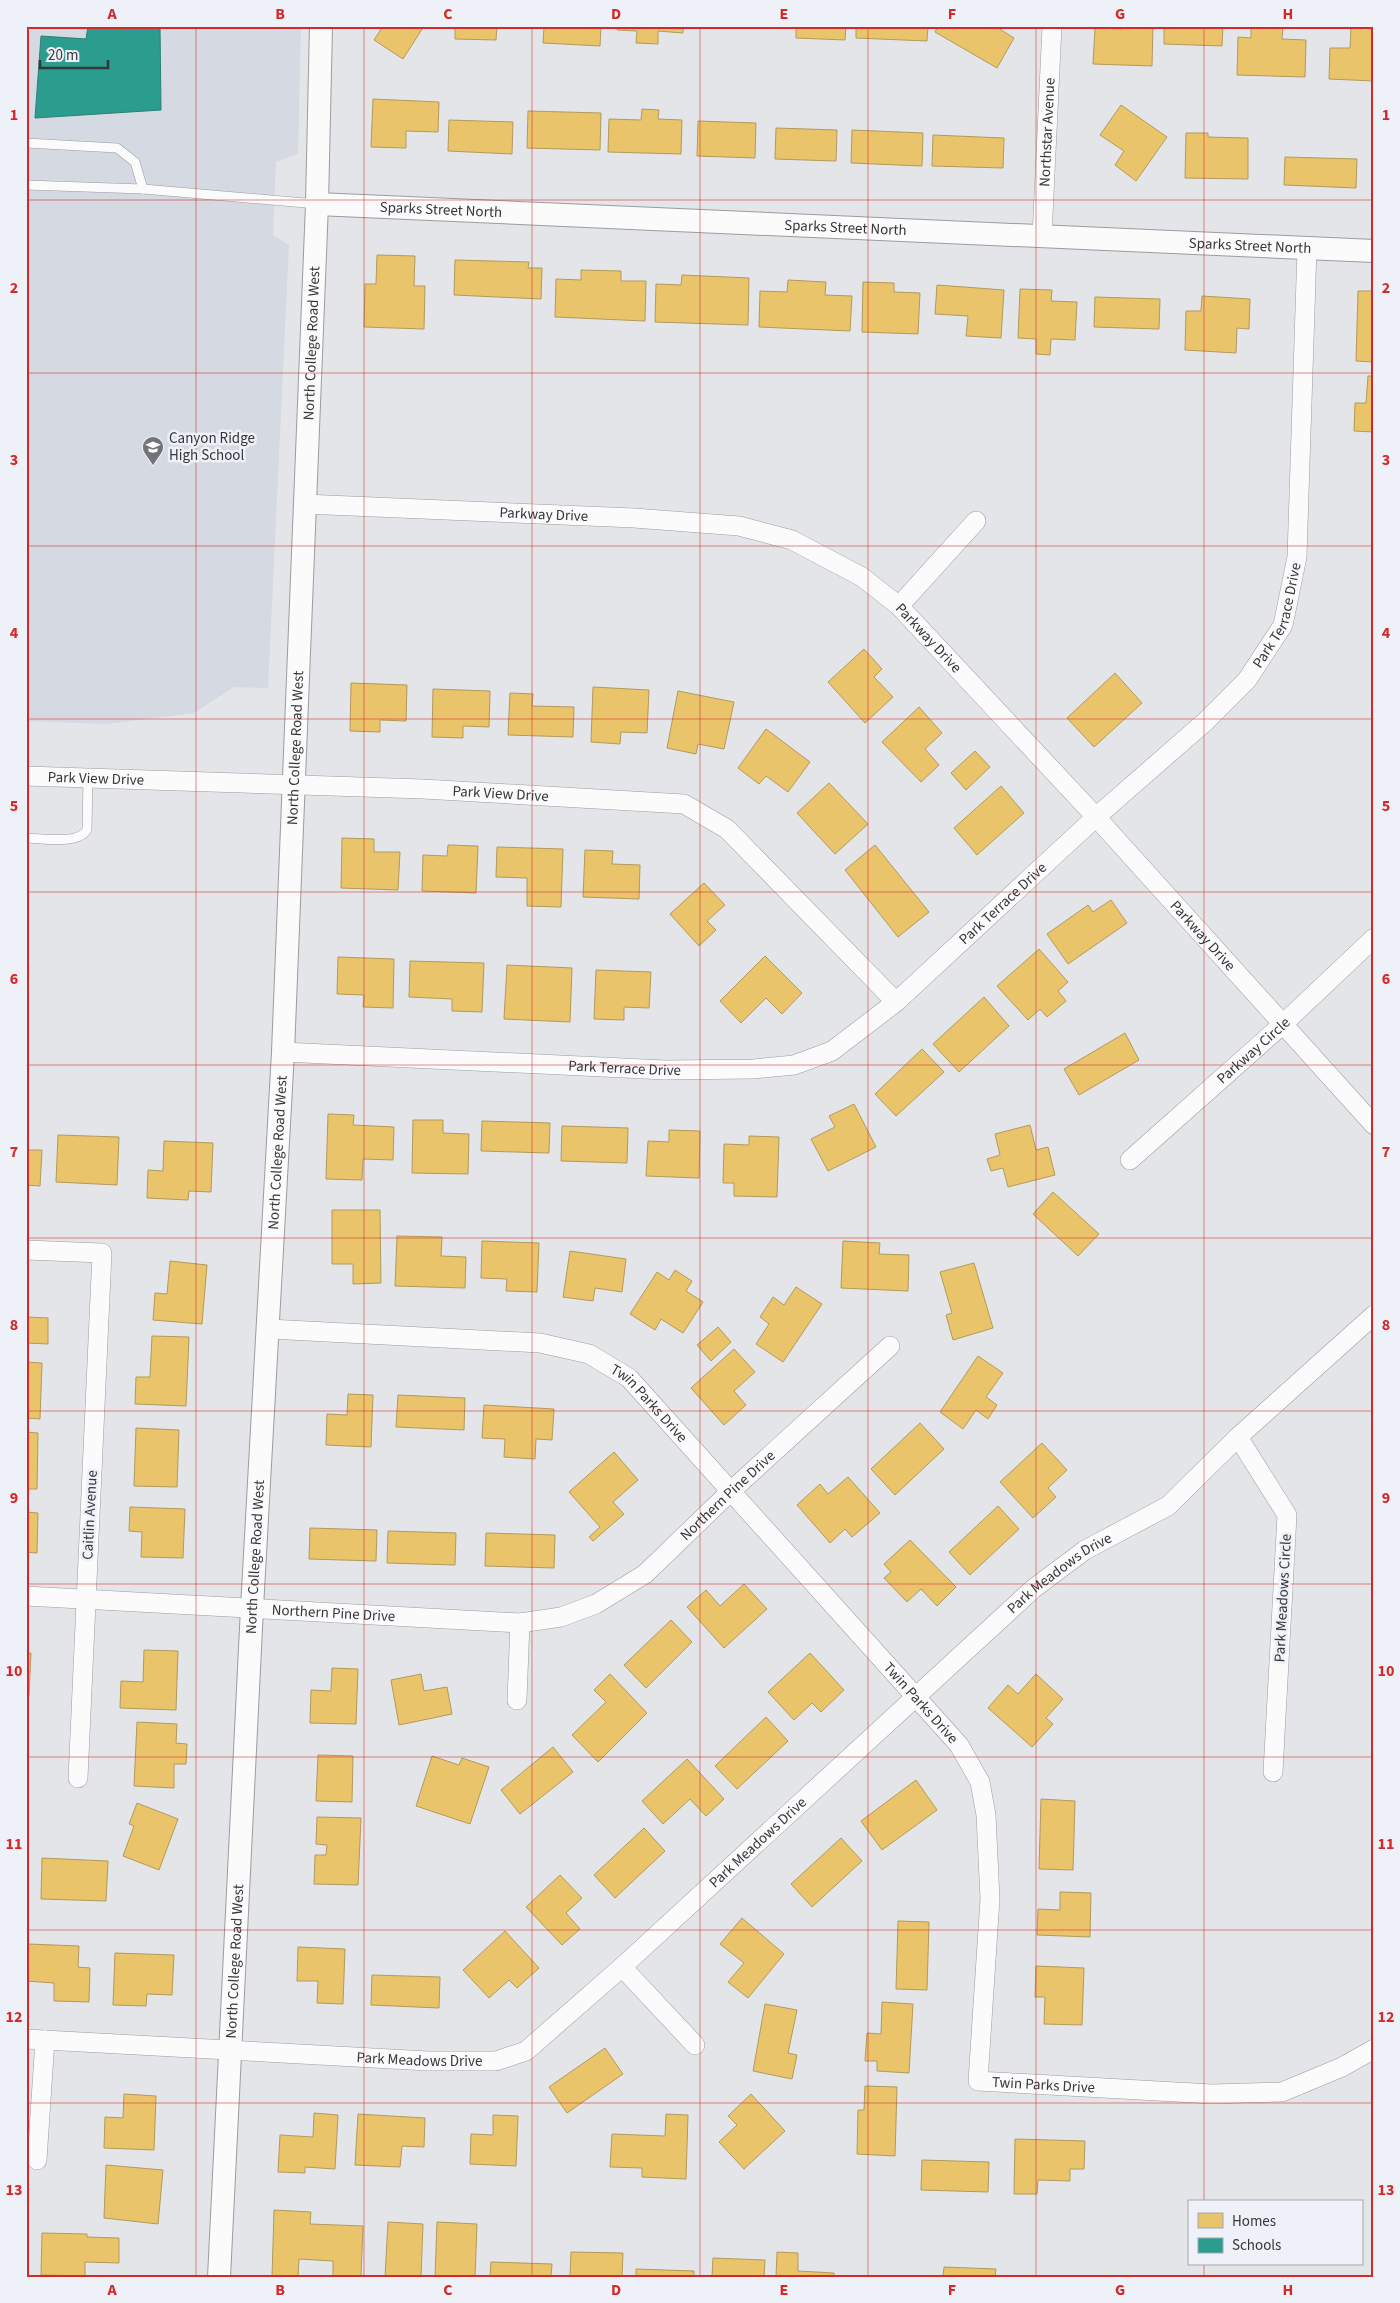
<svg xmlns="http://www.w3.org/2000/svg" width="1400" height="2303" viewBox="0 0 1400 2303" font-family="'Source Sans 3',sans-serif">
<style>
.built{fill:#d4d9e2}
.homes{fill:#e9c46a;stroke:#b39a5c}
.schools{fill:#2a9d8f;stroke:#2e7e76}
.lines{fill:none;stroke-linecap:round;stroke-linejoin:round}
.service-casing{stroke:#9b9c9f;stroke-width:10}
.minor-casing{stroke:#9b9c9f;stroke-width:20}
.tertiary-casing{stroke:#9b9c9f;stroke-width:24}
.service{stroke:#fbfbfc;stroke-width:9}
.minor{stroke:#fbfbfc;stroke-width:19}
.tertiary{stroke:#fbfbfc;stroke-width:22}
.grid{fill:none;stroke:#d62828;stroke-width:1;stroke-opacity:0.55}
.labels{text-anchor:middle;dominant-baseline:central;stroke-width:5;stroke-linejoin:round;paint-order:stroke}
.street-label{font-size:15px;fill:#36373a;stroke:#eef1f8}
.poi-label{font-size:15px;fill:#36373a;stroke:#eef1f8;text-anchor:start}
.neatline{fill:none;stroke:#d62828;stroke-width:2}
.grid-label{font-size:16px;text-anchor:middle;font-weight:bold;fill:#d62828}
</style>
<rect width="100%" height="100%" fill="#e3e5e8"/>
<polygon class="built" points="26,26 301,26 298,154 276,162 273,235 289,245 268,688 234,687 194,713 106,724 26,721"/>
<g class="homes">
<polygon points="383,26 424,26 403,59 374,40"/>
<polygon points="455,26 497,26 496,40 455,39"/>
<polygon points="544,26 601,26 600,46 543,43"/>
<polygon points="617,26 683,26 683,33 658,31 658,44 636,43 637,31 617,30"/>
<polygon points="782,26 846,26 845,40 796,38 796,27"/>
<polygon points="856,26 928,26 927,41 856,38"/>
<polygon points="938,26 995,26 1014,38 997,68 935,32"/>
<polygon points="1122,26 1153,26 1152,66 1093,64 1095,28 1122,29"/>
<polygon points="1164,26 1223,26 1222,46 1164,44"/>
<polygon points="1251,26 1283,26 1282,39 1306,40 1305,77 1237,75 1238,37 1251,38"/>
<polygon points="1351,26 1374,26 1374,81 1329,79 1330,48 1350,48"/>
<polygon points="373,99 439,102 438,132 406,131 406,148 371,147"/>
<polygon points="1121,105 1167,137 1136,181 1115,165 1124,151 1100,135"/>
<polygon points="642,109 659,110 658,119 682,120 681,154 608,152 609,119 641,120"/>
<polygon points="528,111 601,113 600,150 527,148"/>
<polygon points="449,120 513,122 512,154 448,151"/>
<polygon points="698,121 756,123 755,158 697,156"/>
<polygon points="776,128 837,130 836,161 775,159"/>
<polygon points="852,130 923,133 922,166 851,163"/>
<polygon points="1186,133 1208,133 1208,137 1248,138 1248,179 1185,178"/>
<polygon points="933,135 1004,138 1003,168 932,166"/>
<polygon points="1285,157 1357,159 1356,188 1284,185"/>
<polygon points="377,255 415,256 414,286 425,286 424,329 364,327 365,284 376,284"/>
<polygon points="455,260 529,262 528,268 542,268 541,299 454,295"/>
<polygon points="581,270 621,271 621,281 646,281 645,321 555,317 556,279 581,280"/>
<polygon points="682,275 749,278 748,325 655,322 656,284 681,285"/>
<polygon points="788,280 826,282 825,295 852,296 850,331 759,327 760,291 787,292"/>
<polygon points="863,282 894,283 894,292 920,293 918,334 862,332"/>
<polygon points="937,285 1004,290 1001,338 966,336 968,316 935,314"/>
<polygon points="1020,289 1052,290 1051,301 1077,302 1075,340 1051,339 1050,355 1036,354 1036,339 1018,338"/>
<polygon points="1358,291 1374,291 1374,362 1356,361"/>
<polygon points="1202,296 1250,299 1249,329 1237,328 1236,353 1185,350 1186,311 1201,311"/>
<polygon points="1095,297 1160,299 1159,329 1094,327"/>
<polygon points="1368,376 1374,376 1374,432 1354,431 1355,403 1366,403"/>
<polygon points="864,649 882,669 874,677 893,697 865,723 828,682"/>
<polygon points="1115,673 1142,703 1094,747 1067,718"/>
<polygon points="351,683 407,685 406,721 380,720 380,732 350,731"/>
<polygon points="593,687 649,690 647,733 621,732 620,744 591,742"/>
<polygon points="433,689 490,691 489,727 463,726 463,738 432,737"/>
<polygon points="678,691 734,702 724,749 698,744 696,754 667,748"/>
<polygon points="510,693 533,694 532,706 574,707 573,737 508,735"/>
<polygon points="919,707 942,733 925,749 939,765 921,782 882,742"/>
<polygon points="766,729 810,762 788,792 766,776 759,784 738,768"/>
<polygon points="975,751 990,767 966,790 951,773"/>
<polygon points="829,783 868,824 835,854 797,813"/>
<polygon points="1001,786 1024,813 977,855 954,828"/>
<polygon points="342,838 374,839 374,852 400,852 398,890 341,888"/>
<polygon points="448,845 478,846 476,893 422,891 423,855 447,856"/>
<polygon points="875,845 929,912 898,937 845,870"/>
<polygon points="497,847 563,849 561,907 527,906 527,878 496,877"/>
<polygon points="585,850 613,851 612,864 640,865 639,899 583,897"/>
<polygon points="704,883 725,905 707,921 716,930 699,946 670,914"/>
<polygon points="1111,900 1127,923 1068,964 1047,934 1088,905 1093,912"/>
<polygon points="1039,949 1068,982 1058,991 1066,1001 1047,1017 1040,1009 1028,1020 997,986"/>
<polygon points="765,956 802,993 782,1014 766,998 741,1023 720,1001"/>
<polygon points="338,957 394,959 393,1008 363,1007 364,995 337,994"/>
<polygon points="410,961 484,963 482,1012 452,1011 452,999 409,997"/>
<polygon points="507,965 572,968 570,1022 504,1019"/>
<polygon points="596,970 651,972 649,1008 624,1007 624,1020 594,1019"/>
<polygon points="984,997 1009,1026 959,1072 933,1044"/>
<polygon points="1125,1033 1139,1060 1079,1095 1064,1069"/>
<polygon points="922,1049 944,1072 896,1116 875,1094"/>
<polygon points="854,1104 876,1147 828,1171 811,1139 835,1127 829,1116"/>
<polygon points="328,1114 354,1115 353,1125 394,1127 393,1160 363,1159 362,1180 326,1179"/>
<polygon points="413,1120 443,1120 443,1133 469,1134 468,1174 412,1173"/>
<polygon points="482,1121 550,1123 549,1153 481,1151"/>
<polygon points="1030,1125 1036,1150 1048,1147 1055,1175 1008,1187 1003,1168 991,1171 987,1159 1000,1155 995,1134"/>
<polygon points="562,1126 628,1128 627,1163 561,1161"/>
<polygon points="669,1130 700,1131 699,1178 646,1176 648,1141 669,1142"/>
<polygon points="58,1135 119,1137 117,1185 56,1182"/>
<polygon points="749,1136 779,1137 777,1197 734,1196 734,1183 723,1183 724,1144 749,1145"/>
<polygon points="164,1141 213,1143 211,1192 189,1191 188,1200 147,1198 148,1170 163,1171"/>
<polygon points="26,1150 42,1150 40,1186 26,1185"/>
<polygon points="1053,1192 1099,1234 1078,1256 1033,1214"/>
<polygon points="332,1210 380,1210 381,1283 353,1284 353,1264 332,1264"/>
<polygon points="397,1236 442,1237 441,1256 466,1257 465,1288 395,1286"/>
<polygon points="482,1241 539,1243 537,1292 506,1291 507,1279 481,1278"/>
<polygon points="843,1241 880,1243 879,1254 909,1255 908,1291 841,1288"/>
<polygon points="570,1251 626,1259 622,1292 595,1288 593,1301 563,1297"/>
<polygon points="170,1261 207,1265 202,1324 153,1320 155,1293 167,1294"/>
<polygon points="974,1263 993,1328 953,1340 946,1315 952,1313 940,1272"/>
<polygon points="675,1270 692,1281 686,1291 703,1302 683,1333 661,1319 655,1330 630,1314 657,1272 669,1280"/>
<polygon points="796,1287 822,1304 783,1362 756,1344 769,1324 760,1317 773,1297 784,1305"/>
<polygon points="26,1317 48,1318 48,1344 26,1343"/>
<polygon points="718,1327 731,1342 711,1361 697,1345"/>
<polygon points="152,1336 189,1337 186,1406 135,1404 136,1377 150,1377"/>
<polygon points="734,1349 755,1372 734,1391 746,1405 724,1425 691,1388"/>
<polygon points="978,1356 1003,1373 986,1397 997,1405 988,1419 976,1410 963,1429 940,1412"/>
<polygon points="26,1362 42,1363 40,1419 26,1418"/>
<polygon points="348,1394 373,1395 371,1447 326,1445 327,1414 347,1415"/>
<polygon points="398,1395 465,1398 464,1430 396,1427"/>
<polygon points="484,1405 554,1409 552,1440 536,1439 535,1459 504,1457 505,1439 482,1438"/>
<polygon points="920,1423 944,1449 895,1495 871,1469"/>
<polygon points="136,1428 179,1430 177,1487 134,1486"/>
<polygon points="26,1432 38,1433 37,1489 26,1489"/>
<polygon points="1042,1443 1067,1470 1048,1488 1056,1497 1033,1518 1000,1482"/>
<polygon points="614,1452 638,1480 613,1502 624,1514 593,1541 589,1537 600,1527 569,1492"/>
<polygon points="848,1477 880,1513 852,1537 845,1529 830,1543 797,1505 820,1484 828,1494"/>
<polygon points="998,1506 1019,1529 970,1575 949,1552"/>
<polygon points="130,1507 185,1509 183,1558 141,1557 142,1532 129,1531"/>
<polygon points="26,1512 38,1513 37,1553 26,1552"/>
<polygon points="310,1528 377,1530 376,1561 309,1559"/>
<polygon points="388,1531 456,1533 455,1565 387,1563"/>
<polygon points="486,1533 555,1535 554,1568 485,1566"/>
<polygon points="910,1540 956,1587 937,1606 921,1589 907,1602 884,1578 891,1572 884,1564"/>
<polygon points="744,1584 767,1609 724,1648 687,1607 706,1590 720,1606"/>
<polygon points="671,1620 692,1642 646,1688 624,1665"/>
<polygon points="144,1650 178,1651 176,1710 120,1708 121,1681 143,1682"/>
<polygon points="26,1653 31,1653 29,1696 26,1696"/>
<polygon points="810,1653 844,1690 821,1712 812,1703 794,1720 768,1692"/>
<polygon points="332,1668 358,1669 356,1724 310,1723 311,1690 331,1691"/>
<polygon points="421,1674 424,1691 447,1687 452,1714 399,1725 391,1680"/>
<polygon points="610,1674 647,1713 598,1762 572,1735 606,1702 594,1690"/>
<polygon points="1036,1674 1063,1699 1046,1718 1053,1724 1032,1747 988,1708 1008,1685 1018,1694"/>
<polygon points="766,1717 788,1741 737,1789 715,1766"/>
<polygon points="137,1722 177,1724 176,1743 187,1744 186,1764 174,1764 174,1788 134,1786"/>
<polygon points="553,1747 573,1772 520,1814 501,1790"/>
<polygon points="318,1755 353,1756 352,1802 316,1801"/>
<polygon points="432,1756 459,1765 462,1758 489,1767 470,1824 416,1806"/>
<polygon points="687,1759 724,1799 706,1816 690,1799 663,1824 642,1801"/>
<polygon points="916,1780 937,1810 882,1850 861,1821"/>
<polygon points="1041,1799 1075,1801 1073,1870 1039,1869"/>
<polygon points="137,1803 178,1819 159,1870 123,1856 134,1826 129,1824"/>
<polygon points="317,1817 361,1818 358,1885 314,1884 315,1855 326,1855 327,1845 316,1844"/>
<polygon points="644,1828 665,1851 615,1898 594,1875"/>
<polygon points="841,1838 862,1861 812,1907 791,1884"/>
<polygon points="42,1858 108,1861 106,1901 41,1899"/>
<polygon points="560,1875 582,1898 566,1913 580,1929 562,1945 526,1907"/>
<polygon points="1060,1892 1091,1893 1090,1937 1037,1935 1038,1909 1060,1910"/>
<polygon points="742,1918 784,1954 748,1998 728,1982 744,1963 720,1944"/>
<polygon points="898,1921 929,1922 927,1990 896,1989"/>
<polygon points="505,1931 539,1968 517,1988 509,1980 489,1998 463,1970"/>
<polygon points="28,1944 79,1946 78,1967 90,1968 89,2002 54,2001 54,1983 26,1981"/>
<polygon points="298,1947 345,1949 343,2004 317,2003 318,1981 297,1981"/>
<polygon points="115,1953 174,1955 172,1995 147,1994 146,2006 113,2005"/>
<polygon points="1036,1966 1084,1968 1082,2025 1044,2024 1045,1997 1035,1997"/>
<polygon points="372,1975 440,1977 439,2008 371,2005"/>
<polygon points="882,2002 913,2004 909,2073 877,2071 877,2061 865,2061 867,2033 881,2034"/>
<polygon points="765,2004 797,2010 788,2053 797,2055 792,2079 753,2071"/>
<polygon points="605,2048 623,2074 567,2113 549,2087"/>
<polygon points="865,2086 897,2087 895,2156 857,2154 858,2110 864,2110"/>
<polygon points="124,2094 156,2096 154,2150 104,2148 105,2117 123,2118"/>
<polygon points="751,2094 785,2131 744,2169 719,2142 737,2125 728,2116"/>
<polygon points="314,2113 338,2115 335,2169 305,2167 305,2173 278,2172 280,2135 313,2137"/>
<polygon points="358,2114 425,2118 424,2147 402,2146 400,2167 355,2165"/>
<polygon points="666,2114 688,2115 686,2179 642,2177 642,2168 610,2167 612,2134 665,2136"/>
<polygon points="493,2115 518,2116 516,2166 470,2164 471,2134 493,2135"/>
<polygon points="1015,2139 1085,2141 1084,2169 1070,2169 1070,2181 1038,2180 1037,2194 1014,2194"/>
<polygon points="922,2160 989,2162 988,2192 921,2190"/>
<polygon points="106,2165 163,2170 158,2224 104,2218"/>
<polygon points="274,2210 311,2212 310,2224 363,2226 361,2277 333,2277 333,2261 299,2259 298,2277 272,2277"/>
<polygon points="388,2222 423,2224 421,2277 385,2277"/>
<polygon points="437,2222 477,2224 475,2277 435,2277"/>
<polygon points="42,2233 87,2234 87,2237 119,2238 119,2263 85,2262 85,2276 41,2275"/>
<polygon points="571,2252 623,2253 622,2277 570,2277"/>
<polygon points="777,2252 798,2253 798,2271 834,2273 834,2277 776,2277"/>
<polygon points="713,2258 765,2260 764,2277 712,2277"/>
<polygon points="491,2262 552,2264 551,2277 490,2277"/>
<polygon points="944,2267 996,2269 995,2277 943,2277"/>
<polygon points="636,2269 694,2271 694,2277 636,2277"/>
</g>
<polygon class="schools" points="88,26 160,26 161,110 35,118 41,36 86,39"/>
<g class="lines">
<g class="service-casing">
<g id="service">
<polyline points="26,143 117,148 135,162 143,189"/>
<polyline points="26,185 143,189 317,204"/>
<path d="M26 838C42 838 78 845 87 830L88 778"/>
</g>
</g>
<g class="minor-casing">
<g id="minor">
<path id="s1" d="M1042 237 1052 26"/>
<path id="s2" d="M304 504 634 518 739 526 792 540 862 577 899 606 1096 817 1374 1125"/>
<polyline points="899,606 976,521"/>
<path id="s3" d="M26 776 423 789 684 804 727 829 896 1002"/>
<path id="s4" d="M283 1052 665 1070 753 1069 794 1065 832 1051 896 1002 1096 817 1206 721 1247 680 1283 625 1297 557 1307 248"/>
<path id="s5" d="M1130 1160 1283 1024 1374 938"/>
<polyline points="26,1250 102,1253 78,1778"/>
<path id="s6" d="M269 1329 540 1343 589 1354 629 1378 959 1745 980 1782 986 1815 990 1899 978 2081 1212 2094 1282 2092 1342 2067 1374 2049"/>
<polyline points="1238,1437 1287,1515 1273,1772"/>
<path id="s7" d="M26 1596 520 1623 561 1617 596 1604 645 1574 731 1491 890 1346"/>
<polyline points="517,1700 520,1623"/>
<polyline points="622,1967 695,2045"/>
<path id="s8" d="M26 2039 428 2061H496L526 2051 622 1967 1033 1589 1085 1550 1168 1506 1238 1437 1374 1315"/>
<polyline points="37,2160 45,2040"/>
</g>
</g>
<g class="tertiary-casing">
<g id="tertiary">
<path id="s9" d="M317 204 1374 251"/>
<path id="s10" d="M219 2277 252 1608 283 1052 317 204 321 26"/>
</g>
</g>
<use href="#service" class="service"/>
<use href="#minor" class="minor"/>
<use href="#tertiary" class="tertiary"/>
</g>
<path class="grid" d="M196 26V2277M364 26V2277M532 26V2277M700 26V2277M868 26V2277M1036 26V2277M1204 26V2202M26 200H1374M26 373H1374M26 546H1374M26 719H1374M26 892H1374M26 1065H1374M26 1238H1374M26 1411H1374M26 1584H1374M26 1757H1374M26 1930H1374M26 2103H1374M1204 2264V2277"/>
<defs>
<g id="school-pin" transform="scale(1.125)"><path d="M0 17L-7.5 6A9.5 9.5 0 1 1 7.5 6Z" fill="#737477" stroke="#eef1f8"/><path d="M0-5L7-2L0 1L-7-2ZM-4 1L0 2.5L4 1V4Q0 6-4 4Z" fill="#fff"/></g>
</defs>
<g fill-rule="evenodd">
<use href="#school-pin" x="153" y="447"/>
</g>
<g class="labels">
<g class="street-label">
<text stroke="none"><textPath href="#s1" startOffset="105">Northstar Avenue</textPath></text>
<text stroke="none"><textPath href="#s9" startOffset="124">Sparks Street North</textPath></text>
<text stroke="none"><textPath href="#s9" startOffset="529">Sparks Street North</textPath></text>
<text stroke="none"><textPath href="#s9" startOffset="934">Sparks Street North</textPath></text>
<text stroke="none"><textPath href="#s10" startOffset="1936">North College Road West</textPath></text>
<text stroke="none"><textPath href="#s2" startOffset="240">Parkway Drive</textPath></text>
<text stroke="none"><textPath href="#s4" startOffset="1182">Park Terrace Drive</textPath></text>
<text stroke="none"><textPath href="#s2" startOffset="660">Parkway Drive</textPath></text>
<text stroke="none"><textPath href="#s10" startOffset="1531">North College Road West</textPath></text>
<text stroke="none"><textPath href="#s3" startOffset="70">Park View Drive</textPath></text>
<text stroke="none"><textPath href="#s3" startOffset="475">Park View Drive</textPath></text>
<text stroke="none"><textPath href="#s4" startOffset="778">Park Terrace Drive</textPath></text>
<text stroke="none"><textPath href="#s2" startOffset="1065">Parkway Drive</textPath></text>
<text stroke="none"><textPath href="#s5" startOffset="165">Parkway Circle</textPath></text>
<text stroke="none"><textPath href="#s4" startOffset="342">Park Terrace Drive</textPath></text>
<text stroke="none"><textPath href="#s10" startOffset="1126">North College Road West</textPath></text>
<text stroke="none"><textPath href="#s6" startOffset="400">Twin Parks Drive</textPath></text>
<text stroke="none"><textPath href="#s7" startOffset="745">Northern Pine Drive</textPath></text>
<text transform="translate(90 1515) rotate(-87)">Caitlin Avenue</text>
<text stroke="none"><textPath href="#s10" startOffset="721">North College Road West</textPath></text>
<text stroke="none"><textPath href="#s8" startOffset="1219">Park Meadows Drive</textPath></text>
<text transform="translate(1283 1598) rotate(-87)">Park Meadows Circle</text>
<text stroke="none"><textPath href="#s7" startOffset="308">Northern Pine Drive</textPath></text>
<text stroke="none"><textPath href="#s6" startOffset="805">Twin Parks Drive</textPath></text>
<text stroke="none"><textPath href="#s8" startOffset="814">Park Meadows Drive</textPath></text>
<text stroke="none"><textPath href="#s10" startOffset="316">North College Road West</textPath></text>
<text stroke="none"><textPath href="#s8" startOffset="394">Park Meadows Drive</textPath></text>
<text stroke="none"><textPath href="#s6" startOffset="1270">Twin Parks Drive</textPath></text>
</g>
<g class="poi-label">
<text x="169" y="438">Canyon Ridge<tspan x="169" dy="17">High School</tspan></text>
</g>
</g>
<rect width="1400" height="2303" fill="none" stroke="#eef1f8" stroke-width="55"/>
<rect x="1188" y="2200" width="175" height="65" fill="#eef1f8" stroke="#a4a7ac"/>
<rect x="1198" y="2213" width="25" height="15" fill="#e9c46a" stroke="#a4a7ac"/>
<text x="1232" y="2226" font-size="15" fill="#36373a">Homes</text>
<rect x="1198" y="2238" width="25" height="15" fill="#2a9d8f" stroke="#a4a7ac"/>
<text x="1232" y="2250" font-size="15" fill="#36373a">Schools</text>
<path d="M40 60v8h68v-8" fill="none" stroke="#36373a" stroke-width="2.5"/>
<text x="48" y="60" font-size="15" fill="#36373a" stroke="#eef1f8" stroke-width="4" paint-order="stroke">20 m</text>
<rect x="28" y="28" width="1344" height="2248" class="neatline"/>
<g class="grid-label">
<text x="112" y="19">A</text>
<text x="280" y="19">B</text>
<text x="448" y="19">C</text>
<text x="616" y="19">D</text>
<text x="784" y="19">E</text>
<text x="952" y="19">F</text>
<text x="1120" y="19">G</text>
<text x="1288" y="19">H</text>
<text x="14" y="120">1</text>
<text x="1386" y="120">1</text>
<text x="14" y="293">2</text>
<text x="1386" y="293">2</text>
<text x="14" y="465">3</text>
<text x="1386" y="465">3</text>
<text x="14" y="638">4</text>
<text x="1386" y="638">4</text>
<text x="14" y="811">5</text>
<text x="1386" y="811">5</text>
<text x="14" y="984">6</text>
<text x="1386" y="984">6</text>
<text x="14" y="1157">7</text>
<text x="1386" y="1157">7</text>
<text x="14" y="1330">8</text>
<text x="1386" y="1330">8</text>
<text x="14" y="1503">9</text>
<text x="1386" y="1503">9</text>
<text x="14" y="1676">10</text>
<text x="1386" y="1676">10</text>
<text x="14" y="1849">11</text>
<text x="1386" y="1849">11</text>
<text x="14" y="2022">12</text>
<text x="1386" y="2022">12</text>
<text x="14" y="2195">13</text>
<text x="1386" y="2195">13</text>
<text x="112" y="2295">A</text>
<text x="280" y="2295">B</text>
<text x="448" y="2295">C</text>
<text x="616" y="2295">D</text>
<text x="784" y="2295">E</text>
<text x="952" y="2295">F</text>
<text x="1120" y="2295">G</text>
<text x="1288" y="2295">H</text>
</g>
</svg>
